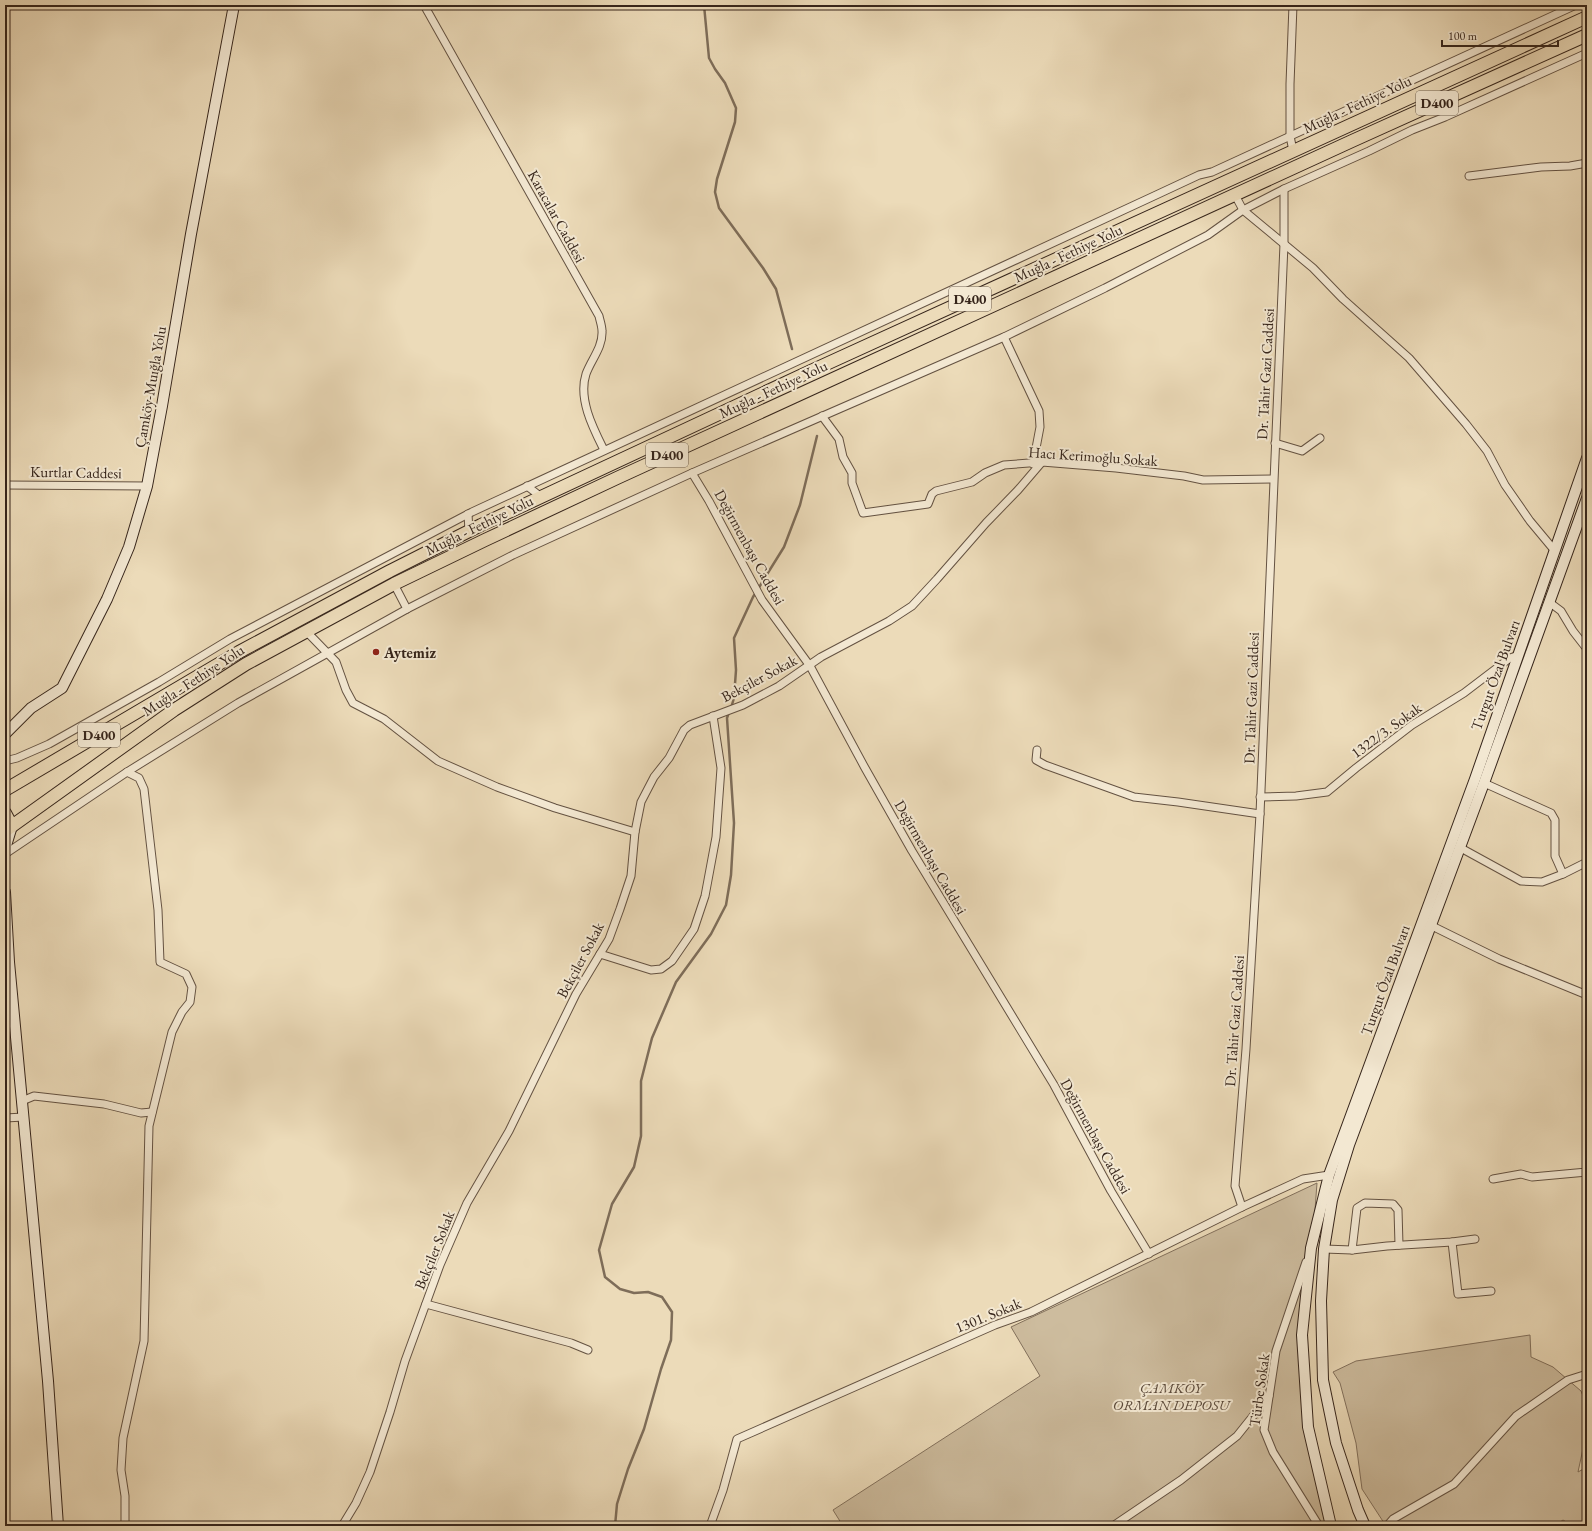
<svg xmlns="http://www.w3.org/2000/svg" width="1592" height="1531" viewBox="0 0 1592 1531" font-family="'EB Garamond',serif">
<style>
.green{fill:#cdbc9e;stroke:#82705c}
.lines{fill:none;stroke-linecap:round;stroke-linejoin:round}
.stream{stroke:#7e6d59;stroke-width:2.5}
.street-casing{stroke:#645242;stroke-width:9}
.secondary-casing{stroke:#36251b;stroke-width:12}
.highway-casing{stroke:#36251b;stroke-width:14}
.street{stroke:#f3e8d2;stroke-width:7}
.secondary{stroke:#f3e8d2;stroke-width:10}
.highway{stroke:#ecdbb9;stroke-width:12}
.poi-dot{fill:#8f2418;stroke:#f3e8d2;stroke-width:1.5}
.labels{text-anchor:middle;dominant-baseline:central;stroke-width:4;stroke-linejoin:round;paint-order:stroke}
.shield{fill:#f3e8d2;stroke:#6f6052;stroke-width:1}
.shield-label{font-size:14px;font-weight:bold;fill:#36251b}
.street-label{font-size:15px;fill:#36251b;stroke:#f3e8d2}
.poi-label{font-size:15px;font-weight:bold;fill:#36251b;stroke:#f3e8d2;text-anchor:start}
.park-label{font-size:15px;font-style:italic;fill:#5c4b3c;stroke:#f3e8d2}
</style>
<rect width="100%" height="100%" fill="#ecdbb9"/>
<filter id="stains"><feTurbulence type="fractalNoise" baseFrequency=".005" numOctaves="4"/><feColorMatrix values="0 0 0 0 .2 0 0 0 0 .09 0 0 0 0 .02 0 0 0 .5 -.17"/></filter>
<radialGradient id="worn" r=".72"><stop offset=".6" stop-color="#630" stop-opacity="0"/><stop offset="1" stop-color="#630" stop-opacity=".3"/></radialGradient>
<g class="green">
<polygon points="1317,1183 1301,1398 1333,1526 843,1526 833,1510 1040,1376 1011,1327"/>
<polygon points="1530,1335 1531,1357 1553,1367 1581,1391 1587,1406 1587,1430 1578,1472 1587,1467 1587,1526 1573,1526 1563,1520 1554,1526 1386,1526 1362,1489 1356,1443 1340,1383 1333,1372 1356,1361"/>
</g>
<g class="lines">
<g class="stream">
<polyline points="704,5 709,58 715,69 725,83 736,108 735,122 717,179 715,192 719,208 763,268 776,289 792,349"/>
<polyline points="731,708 734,698 736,670 734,638 753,597 784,547 800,505 817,436"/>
<polyline points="615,1526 617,1504 628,1469 644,1429 661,1369 671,1340 672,1312 662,1297 648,1292 634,1293 620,1289 605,1277 599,1250 612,1204 634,1167 641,1136 641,1081 652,1038 676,982 711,934 726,905 731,875 734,823 727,718 729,712"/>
</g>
<g class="street-casing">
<g id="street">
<path d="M424 5 599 316C600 321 602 326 602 331 603 347 591 360 586 374 578 399 593 428 604 450"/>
<polyline points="1293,151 1290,136 1290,84 1293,5"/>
<polyline points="1469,176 1541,167 1570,166 1587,163"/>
<polyline points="1235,195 1243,210 1313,268 1343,299 1409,358 1466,424 1487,451 1505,485 1530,521 1555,551"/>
<polyline points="1004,337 1039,411 1040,427 1033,464"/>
<polyline points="822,416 839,439 843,457 852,473 852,483 863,513 928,504 932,494 936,491 972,482 985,473 1004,465 1042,462 1116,468 1184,476 1203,480 1273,479"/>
<polyline points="1275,443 1302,451 1320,438"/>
<polyline points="692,473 709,501 762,600 810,666 865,768 912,851 1054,1085 1111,1191 1149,1254"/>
<polyline points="5,485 147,486"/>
<polyline points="527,486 540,496"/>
<polyline points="468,514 469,531"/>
<polyline points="394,584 407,609"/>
<polyline points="1549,602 1561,611 1573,631 1587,649"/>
<polyline points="306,631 336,662 346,690 353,703 384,719 438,761 497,787 555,808 635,832"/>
<polyline points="1037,750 1036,760 1045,765 1134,797 1178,802 1260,814"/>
<polyline points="5,761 17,758 49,744 159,682 230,639 472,512 1154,196 1199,175 1212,172 1576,5"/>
<polyline points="1484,783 1551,813 1555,820 1555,856 1563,874 1587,862"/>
<polyline points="1260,797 1296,796 1327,792 1356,768 1412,725 1464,693 1510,658 1519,655"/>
<polyline points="1459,847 1521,881 1542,882 1563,874"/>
<polyline points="5,854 127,772 238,703 407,609 513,555 692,473 1004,337 1105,288 1208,235 1243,210 1284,189 1369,151 1412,130 1445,117 1587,53"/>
<polyline points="1430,925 1499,959 1587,995"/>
<polyline points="600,954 651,970 661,969 672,961 694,929 705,896 716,837 721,768 713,716"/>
<polyline points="22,1101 34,1096 104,1104 141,1113 152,1112"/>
<polyline points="5,1118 24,1117"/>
<polyline points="1493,1179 1521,1174 1532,1177 1587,1172"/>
<polyline points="1242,1207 1235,1186 1246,1049 1260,814 1284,244 1284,189"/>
<polyline points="1452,1242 1458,1294 1491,1291"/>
<polyline points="1324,1249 1352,1250 1387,1246 1452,1242 1475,1239"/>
<polyline points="1352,1250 1357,1208 1365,1203 1393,1204 1398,1210 1399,1245"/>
<polyline points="1306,1262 1276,1351 1264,1430 1273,1452 1319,1526"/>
<polyline points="426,1304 571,1343 588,1350"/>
<polyline points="125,1526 125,1496 121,1470 123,1438 144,1341 149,1126 172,1032 182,1012 190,1002 192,987 186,974 160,962 158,910 144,789 139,778 127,772"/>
<polyline points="342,1526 356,1503 370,1472 390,1412 405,1361 440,1265 467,1203 509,1131 576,994 609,939 620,909 631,876 635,832 641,802 654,777 669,758 684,730 690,725 743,705 779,686 821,657 889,621 912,606 937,579 986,523 1018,490 1042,462"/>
<polyline points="710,1526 723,1490 737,1439 995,1325 1031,1312 1242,1207 1303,1179 1329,1175"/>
<polyline points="1113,1526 1181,1480 1237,1436 1269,1396"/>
<polyline points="1387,1526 1393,1519 1454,1484 1516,1416 1568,1380 1587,1374"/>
</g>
</g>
<g class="secondary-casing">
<g id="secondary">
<polyline points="5,734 31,708 62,688 107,599 129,547 147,486 162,406 191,234 234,5"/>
<polyline points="5,849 12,826"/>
<polyline points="5,892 9,962 48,1381 58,1526"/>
<polyline points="1331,1526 1308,1427 1302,1335 1311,1248 1329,1175 1475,779 1587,458"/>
<polyline points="1365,1526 1358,1510 1336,1443 1323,1380 1321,1301 1324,1249 1332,1200 1349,1145 1484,783 1587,498"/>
</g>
</g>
<g class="highway-casing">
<g id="highway">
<polyline points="5,790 239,652 390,571 481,525 813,370 1587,17"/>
<polyline points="5,813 12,826"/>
<polyline points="5,831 174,710 246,664 394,584 485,540 617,478 1352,141 1587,35"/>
</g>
</g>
<use href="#street" class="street"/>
<use href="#secondary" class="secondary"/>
<use href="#highway" class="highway"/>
</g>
<circle class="poi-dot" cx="376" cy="652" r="4"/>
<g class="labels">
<g class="shield">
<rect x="1416" y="91" width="42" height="24" rx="3"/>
<rect x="949" y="287" width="42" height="24" rx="3"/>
<rect x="646" y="443" width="42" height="24" rx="3"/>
<rect x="78" y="723" width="42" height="24" rx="3"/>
</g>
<g class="shield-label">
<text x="1437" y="103">D400</text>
<text x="970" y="299">D400</text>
<text x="667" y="455">D400</text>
<text x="99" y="735">D400</text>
</g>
<g class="street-label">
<text transform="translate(1357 104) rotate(-25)">Muğla - Fethiye Yolu</text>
<text transform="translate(557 216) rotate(61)">Karacalar Caddesi</text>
<text transform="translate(1068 253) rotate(-25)">Muğla - Fethiye Yolu</text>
<text transform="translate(1265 374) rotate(-87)">Dr. Tahir Gazi Caddesi</text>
<text transform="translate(150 387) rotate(-80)">Çamköy-Muığla Yolu</text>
<text transform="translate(773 389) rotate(-25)">Muğla - Fethiye Yolu</text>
<text transform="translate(1093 456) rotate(4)">Hacı Kerimoğlu Sokak</text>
<text transform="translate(76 472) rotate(1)">Kurtlar Caddesi</text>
<text transform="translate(479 525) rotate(-26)">Muğla - Fethiye Yolu</text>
<text transform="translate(750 547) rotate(61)">Değirmenbaşı Caddesi</text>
<text transform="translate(1495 675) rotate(-70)">Turgut Özal Bulvarı</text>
<text transform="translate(759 678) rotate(-28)">Bekçiler Sokak</text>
<text transform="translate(193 680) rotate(-33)">Muğla - Fethiye Yolu</text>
<text transform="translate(1251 698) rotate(-88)">Dr. Tahir Gazi Caddesi</text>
<text transform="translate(1386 730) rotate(-36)">1322/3. Sokak</text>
<text transform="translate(931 857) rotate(60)">Değirmenbaşı Caddesi</text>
<text transform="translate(580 960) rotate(-62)">Bekçiler Sokak</text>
<text transform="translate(1385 980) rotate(-70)">Turgut Özal Bulvarı</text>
<text transform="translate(1234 1021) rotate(-86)">Dr. Tahir Gazi Caddesi</text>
<text transform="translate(1096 1136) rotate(61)">Değirmenbaşı Caddesi</text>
<text transform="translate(434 1250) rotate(-68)">Bekçiler Sokak</text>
<text transform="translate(988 1315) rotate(-22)">1301. Sokak</text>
<text transform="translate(1259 1390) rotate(-82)">Türbe Sokak</text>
</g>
<g class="poi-label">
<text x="384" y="652">Aytemiz</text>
</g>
<g class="park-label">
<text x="1171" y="1387">ÇAMKÖY<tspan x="1171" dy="17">ORMAN DEPOSU</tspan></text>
</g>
</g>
<rect width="1592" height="1531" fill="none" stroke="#ecdbb9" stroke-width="20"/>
<rect x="6" y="6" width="1580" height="1519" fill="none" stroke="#36251b" stroke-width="2"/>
<rect x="10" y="10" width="1572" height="1511" fill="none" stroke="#36251b"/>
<path d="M1442 40v6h116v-6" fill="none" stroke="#36251b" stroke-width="2"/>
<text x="1448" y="40" font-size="12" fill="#36251b" stroke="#f3e8d2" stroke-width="3" paint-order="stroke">100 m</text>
<rect width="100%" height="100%" filter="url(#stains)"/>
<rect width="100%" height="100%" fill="url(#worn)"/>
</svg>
